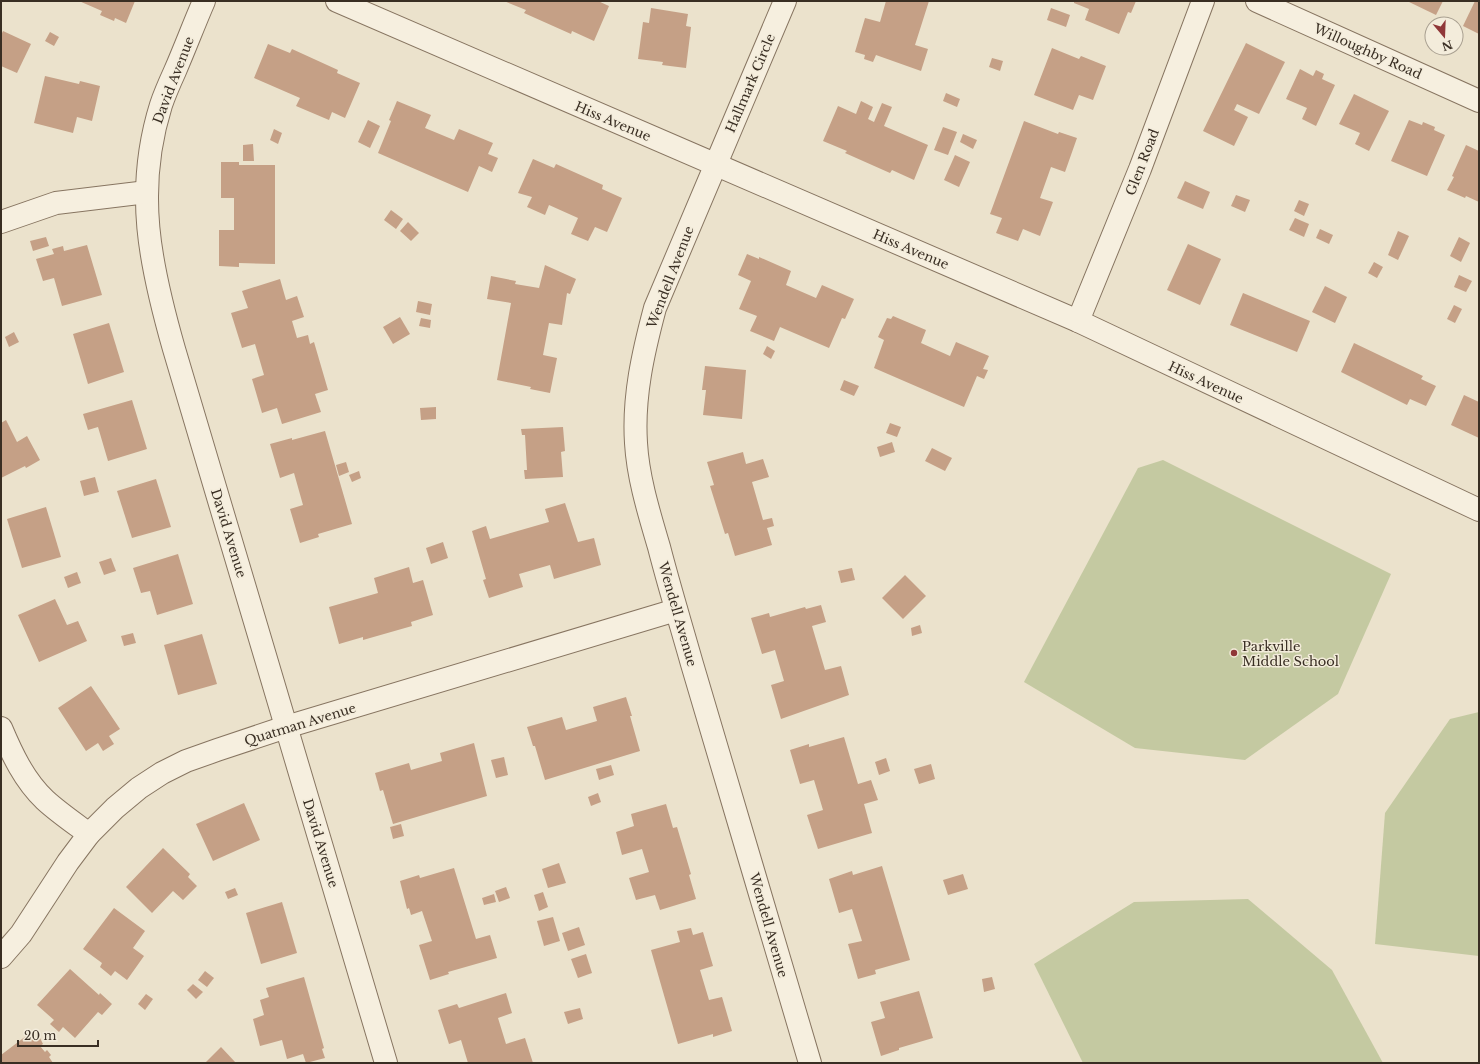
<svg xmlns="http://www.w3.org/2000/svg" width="1480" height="1064" font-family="'Libre Baskerville',serif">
  <rect width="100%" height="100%" fill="#ebe2cc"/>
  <g fill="#c4c9a1">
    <path d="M1163 460 1391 574 1338 694 1245 760 1135 748 1024 682 1138 468Z"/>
    <path d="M1479 712V956L1375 944 1385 813 1450 719Z"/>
    <path d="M1248 899 1332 970 1383 1063H1083L1034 964 1134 902Z"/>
  </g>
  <g fill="#c5a086">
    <path d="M79 1H135L126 23 115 18 114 21 100 15 102 11Z"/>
    <path d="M504 1H598L609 6 594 41 572 31 571 34 524 13 526 10Z"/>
    <path d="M886 1H929L915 45 928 49 921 71 876 55 873 62 864 59 865 55 855 52 865 18 880 22Z"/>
    <path d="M1074 1H1136L1131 13 1128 12 1119 34 1085 20 1089 9 1074 3Z"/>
    <path d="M1407 1H1443L1436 15Z"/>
    <path d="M1475 1H1479V34L1463 26Z"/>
    <path d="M651 8 688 14 686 26 691 27 686 68 662 65 663 62 638 59 643 22 649 23Z"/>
    <path d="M1051 8 1070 15 1066 27 1047 20Z"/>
    <path d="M3 31 31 44 17 73 1 66V35Z"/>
    <path d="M50 32 59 37 54 46 45 41Z"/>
    <path d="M1246 43 1285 62 1259 114 1237 104 1234 110 1248 117 1234 146 1203 131Z"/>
    <path d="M268 44 290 53 292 49 338 70 337 73 360 83 345 118 332 112 329 120 296 106 300 98 254 78Z"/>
    <path d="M1052 48 1079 59 1081 56 1106 66 1093 100 1079 95 1073 110 1034 95Z"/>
    <path d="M992 58 1003 61 1000 71 989 67Z"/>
    <path d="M1300 69 1313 76 1316 70 1324 74 1322 79 1335 85 1316 126 1302 119 1307 108 1286 99Z"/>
    <path d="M45 76 79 84 80 81 100 86 92 121 77 117 73 133 34 123Z"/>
    <path d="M946 93 960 99 957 107 943 101Z"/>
    <path d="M1354 94 1389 111 1369 151 1355 144 1360 133 1339 124Z"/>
    <path d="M397 101 431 115 425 128 454 140 459 129 493 143 488 154 498 158 492 172 479 166 468 192 378 153 391 121 389 120Z"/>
    <path d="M861 101 873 107 868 119 874 122 882 103 892 107 884 126 928 145 914 180 892 170 890 173 845 153 847 151 823 141 838 106 856 114Z"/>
    <path d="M368 120 380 126 370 148 358 142Z"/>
    <path d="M1409 120 1422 125 1423 122 1435 127 1434 130 1445 135 1427 176 1391 161Z"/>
    <path d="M1024 121 1058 134 1059 132 1077 138 1065 172 1051 167 1040 198 1053 202 1040 236 1023 229 1018 241 996 233 1002 218 990 214Z"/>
    <path d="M943 127 957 132 948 155 934 150Z"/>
    <path d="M274 129 282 133 278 144 270 140Z"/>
    <path d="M963 134 977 140 973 149 960 142Z"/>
    <path d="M253 144 254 161H243V145Z"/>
    <path d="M1466 145 1479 151V202L1466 196 1465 198 1447 190 1454 177 1452 176Z"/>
    <path d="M955 155 970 162 959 187 944 180Z"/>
    <path d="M533 159 554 168 556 164 603 185 602 189 622 198 607 232 595 227 588 241 571 234 578 218 549 205 545 215 527 207 532 197 518 193Z"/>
    <path d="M221 162H239V165H275V264L239 263V267L219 266V230H234V198H221Z"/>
    <path d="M1185 181 1210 192 1203 209 1177 198Z"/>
    <path d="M1236 195 1250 200 1245 212 1231 206Z"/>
    <path d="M1299 200 1309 204 1304 216 1294 211Z"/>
    <path d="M391 210 403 219 396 229 384 220Z"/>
    <path d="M1295 218 1309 224 1304 237 1289 230Z"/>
    <path d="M408 222 419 233 411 241 400 231Z"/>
    <path d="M1320 229 1333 235 1329 244 1316 238Z"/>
    <path d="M1398 231 1409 236 1398 260 1388 255Z"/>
    <path d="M46 237 49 246 33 251 30 241Z"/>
    <path d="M1459 237 1470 243 1461 262 1450 256Z"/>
    <path d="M1188 244 1221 259 1200 305 1167 290Z"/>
    <path d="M87 245 102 295 62 306 54 278 43 281 36 259 54 254 52 249 63 246 64 251Z"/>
    <path d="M747 254 759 259V257L791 271 786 285 816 298 822 285 854 299 845 319 842 318 829 348 780 327 774 341 750 331 757 316 739 309 751 281 738 275Z"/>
    <path d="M1374 262 1383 267 1377 278 1368 273Z"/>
    <path d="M545 265 576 279 570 294 567 293 562 325 549 323 543 355 557 358 550 393 530 389 531 387 497 380 511 303 487 299 491 276 516 281 515 284 539 288Z"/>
    <path d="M1459 275 1472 281 1466 292 1454 287Z"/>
    <path d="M280 279 286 300 297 296 304 317 292 321 297 338 308 335 310 344 314 342 328 390 315 394 321 412 282 424 277 408 262 413 252 379 264 375 255 344 242 348 231 313 248 308 242 291Z"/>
    <path d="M1325 286 1347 297 1335 323 1312 312Z"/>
    <path d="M1243 293 1310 321 1297 352 1230 325Z"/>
    <path d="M418 301 432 304 430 315 416 312Z"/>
    <path d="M1454 305 1462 309 1455 323 1447 319Z"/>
    <path d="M893 316 926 330 921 343 950 356 956 342 989 356 983 369 988 370 984 379 977 376 964 407 874 368 884 340 878 337 887 318 891 319Z"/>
    <path d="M400 317 410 334 393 344 383 327Z"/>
    <path d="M421 318 431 320 430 328 419 326Z"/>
    <path d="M109 323 124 372 88 384 73 334Z"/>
    <path d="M14 332 19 342 9 347 5 337Z"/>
    <path d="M1354 343 1423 376 1421 379 1436 386 1426 406 1410 399 1407 405 1341 372Z"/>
    <path d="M767 346 775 351 771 359 763 354Z"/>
    <path d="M705 366 746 370 742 419 703 415 706 390H702Z"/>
    <path d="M844 380 859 386 854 396 840 390Z"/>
    <path d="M1464 395 1479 402V438L1451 425Z"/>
    <path d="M132 400 147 449 108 461 98 427 88 430 83 414Z"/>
    <path d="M436 407V419L421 420 420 408Z"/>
    <path d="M6 420 17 442 27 436 40 460 26 468 25 466 1 478V423Z"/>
    <path d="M890 423 901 427 897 437 886 433Z"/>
    <path d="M563 427 565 451 561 452 563 477 525 479 524 470H527L525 435H522L521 429Z"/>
    <path d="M325 431 352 524 318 534 319 537 300 543 290 509 303 505 294 473 280 478 270 444 292 438V440Z"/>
    <path d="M892 442 895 452 880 457 877 447Z"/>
    <path d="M932 448 952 458 945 471 925 461Z"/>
    <path d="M743 452 746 464 763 459 769 477 752 482 763 520 772 518 774 526 767 528 772 545 735 556 728 533 725 534 710 486 714 485 707 462Z"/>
    <path d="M346 462 349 472 339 476 336 465Z"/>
    <path d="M359 471 361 478 352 482 349 475Z"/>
    <path d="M95 477 99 492 84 496 80 481Z"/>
    <path d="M156 479 171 527 132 538 117 491Z"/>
    <path d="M565 503 578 542 594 538 601 565 554 579 550 565 519 574 523 587 489 598 483 580 486 579 472 531 486 526 490 539 549 522 545 509Z"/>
    <path d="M46 507 61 557 22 568 7 519Z"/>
    <path d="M443 542 448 558 431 564 426 548Z"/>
    <path d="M178 554 193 604 157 615 150 591 141 593 133 568Z"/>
    <path d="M111 558 116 571 104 575 99 562Z"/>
    <path d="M409 567 413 583 423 580 433 615 411 622 412 626 363 640V637L339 644 329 607 378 593 374 578Z"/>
    <path d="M852 568 855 580 841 583 838 571Z"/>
    <path d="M77 572 81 583 68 588 64 577Z"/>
    <path d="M905 575 926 596 903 619 882 598Z"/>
    <path d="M55 599 67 625 78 621 87 641 39 662 18 615Z"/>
    <path d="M821 605 826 622 812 626 825 670 841 666 849 695 781 719 771 685 784 681 775 650 762 654 751 618 769 613 770 617 805 607 806 609Z"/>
    <path d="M920 625 922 633 912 636 911 628Z"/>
    <path d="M133 633 136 643 124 646 121 636Z"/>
    <path d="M202 634 217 684 178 695 164 645Z"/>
    <path d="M91 686 120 729 109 736 114 744 103 751 98 743 86 751 58 708Z"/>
    <path d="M626 697 632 716H630L640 751 545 780 535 746H533L527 727 562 717 566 730 597 721 593 707Z"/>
    <path d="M844 737 858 784 871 780 878 800 864 804 872 833 818 849 807 815 823 810 814 780 800 784 790 750 809 744V747Z"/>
    <path d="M474 743 487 796 393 824 383 790 380 791 375 773 409 763 411 770 442 761 440 753Z"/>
    <path d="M504 757 508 775 496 778 491 760Z"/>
    <path d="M886 758 890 771 879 775 875 762Z"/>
    <path d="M931 764 935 779 919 784 914 769Z"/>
    <path d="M611 765 614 775 599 780 596 769Z"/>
    <path d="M598 793 601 802 591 806 588 797Z"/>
    <path d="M244 803 260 840 213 861 196 824Z"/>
    <path d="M666 804 673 828 677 827 691 874 689 875 696 899 660 910 655 895 636 900 629 878 649 872 642 849 622 855 616 832 634 826 631 814Z"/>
    <path d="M401 824 404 836 393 839 390 827Z"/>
    <path d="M163 848 190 874 188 877 197 886 183 900 173 891 152 913 126 887Z"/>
    <path d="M559 863 566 883 548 888 542 869Z"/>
    <path d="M882 866 910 960 875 970 876 974 858 979 848 944 862 941 852 909 839 913 829 879 852 871 853 875Z"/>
    <path d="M454 868 476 939 490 935 497 958 448 972 449 974 430 980 419 945 432 941 422 911 411 915 409 908 407 909 400 881 419 875 420 878Z"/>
    <path d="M963 874 968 889 948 895 943 880Z"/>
    <path d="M506 887 510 898 499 902 495 891Z"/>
    <path d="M235 888 238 895 228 899 225 892Z"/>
    <path d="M543 892 548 907 539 911 534 895Z"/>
    <path d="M494 894 496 902 484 905 482 898Z"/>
    <path d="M282 902 297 953 261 964 246 913Z"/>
    <path d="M114 908 145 931 133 948 144 956 127 980 115 971 111 976 100 967 102 963 83 949Z"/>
    <path d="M553 917 560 941 544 946 537 921Z"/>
    <path d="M579 927 585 945 568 951 562 933Z"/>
    <path d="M691 928 693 935 703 932 713 966 700 970 709 1000 722 997 732 1031 713 1037V1034L678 1044 651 950 680 942 677 931Z"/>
    <path d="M586 954 592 973 578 978 571 959Z"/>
    <path d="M70 969 99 995 100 993 112 1004 102 1015 98 1012 75 1038 63 1027 59 1032 50 1024 54 1020 37 1005Z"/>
    <path d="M205 971 214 978 207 987 198 980Z"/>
    <path d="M304 977 324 1048 322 1049 325 1058 306 1063 303 1054 287 1059 282 1040 260 1046 253 1019 264 1015 260 1000 269 997 266 988Z"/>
    <path d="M992 977 995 989 984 992 982 979Z"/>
    <path d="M193 984 203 992 196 999 187 990Z"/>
    <path d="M919 991 933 1038 899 1048V1050L881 1056 871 1022 885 1018 880 1002Z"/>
    <path d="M506 993 512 1013 498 1018 506 1044 525 1038 533 1063H468L461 1040 449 1044 438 1010 457 1004 459 1008Z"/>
    <path d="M146 994 153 999 145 1010 138 1004Z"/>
    <path d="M580 1008 583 1019 568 1024 564 1012Z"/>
    <path d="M30 1033 36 1041 40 1038 43 1044 40 1046 45 1052 47 1050 51 1055 49 1057 53 1063H1V1055Z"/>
    <path d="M221 1047 236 1063H205Z"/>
  </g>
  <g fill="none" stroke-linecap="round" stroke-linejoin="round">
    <defs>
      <g id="minor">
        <path d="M204 1C194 24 185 48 175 71 170 82 165 93 161 105 134 191 150 265 174 349L386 1063"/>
        <path d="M337 1 1078 321 1479 510"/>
        <path d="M785 1 655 308C643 353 633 397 636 443 638 478 649 513 659 547 669 586 681 625 692 664 731 797 771 930 810 1063"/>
        <path d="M1257 1 1479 101"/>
        <path d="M1 222 56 203 147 192"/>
        <path d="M1078 321 1140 169 1203 1"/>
        <path d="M1 728C12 754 24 780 45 800 58 812 74 823 89 834"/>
        <path d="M1 957 21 934 68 862 89 834 115 808 139 788 162 773 186 761 217 750 286 727 676 610"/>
      </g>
    </defs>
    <use href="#minor" stroke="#877561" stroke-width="24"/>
    <use href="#minor" stroke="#f6efdf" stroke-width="22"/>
  </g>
  <circle fill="#903738" stroke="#f3ecdb" stroke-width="1.5" cx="1234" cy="653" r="4"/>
  <g text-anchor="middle" stroke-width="3" stroke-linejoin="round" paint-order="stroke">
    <g font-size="13" fill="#392e23" stroke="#f3ecdb">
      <text transform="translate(1368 51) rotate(24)" y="5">Willoughby Road</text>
      <text transform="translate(173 80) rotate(-69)" y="5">David Avenue</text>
      <text transform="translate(750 83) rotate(-67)" y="5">Hallmark Circle</text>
      <text transform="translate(613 121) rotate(23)" y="5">Hiss Avenue</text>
      <text transform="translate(1142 162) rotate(-69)" y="5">Glen Road</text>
      <text transform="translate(911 249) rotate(23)" y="5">Hiss Avenue</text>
      <text transform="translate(670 277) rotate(-69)" y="5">Wendell Avenue</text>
      <text transform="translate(1206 382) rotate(25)" y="5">Hiss Avenue</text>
      <text transform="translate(229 533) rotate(73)" y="5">David Avenue</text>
      <text transform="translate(678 614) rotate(74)" y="5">Wendell Avenue</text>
      <text transform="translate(300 724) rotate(-17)" y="5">Quatman Avenue</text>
      <text transform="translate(321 843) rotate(73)" y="5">David Avenue</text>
      <text transform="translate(769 925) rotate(74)" y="5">Wendell Avenue</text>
    </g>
    <g font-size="13" fill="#392e23" stroke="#f3ecdb" text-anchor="start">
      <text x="1242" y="651">Parkville<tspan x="1242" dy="15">Middle School</tspan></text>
    </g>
  </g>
  <rect width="1480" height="1064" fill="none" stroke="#392e23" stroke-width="4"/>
  <g transform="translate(1444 36) rotate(161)"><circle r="19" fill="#f3ecdb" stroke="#a9a091"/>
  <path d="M0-3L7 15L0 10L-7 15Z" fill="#903738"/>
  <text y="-6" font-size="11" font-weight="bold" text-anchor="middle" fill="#392e23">N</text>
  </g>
  <path d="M18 1040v6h80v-6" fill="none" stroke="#392e23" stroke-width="2"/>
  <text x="24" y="1040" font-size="12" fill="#392e23" stroke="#f3ecdb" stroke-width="3" paint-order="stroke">20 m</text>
</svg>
